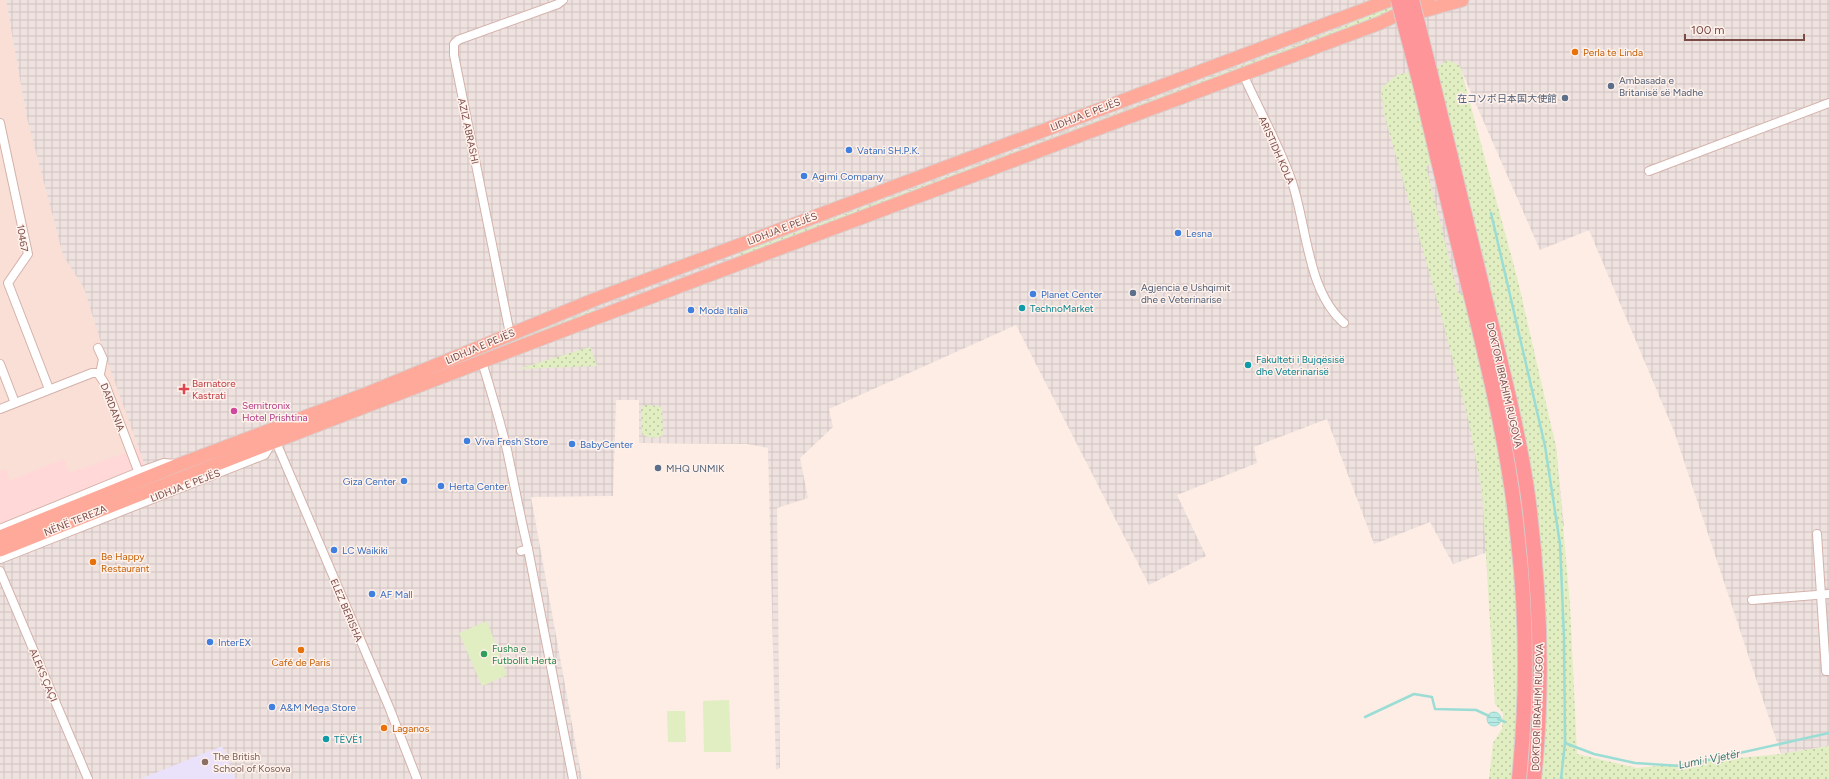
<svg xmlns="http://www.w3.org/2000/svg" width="1829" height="779" font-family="Figtree,'Noto Sans SC','Noto Sans JP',sans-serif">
  <defs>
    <pattern id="industrial-grid" width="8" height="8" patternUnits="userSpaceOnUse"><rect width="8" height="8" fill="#eee2df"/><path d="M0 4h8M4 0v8" fill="none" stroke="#d0c3c1"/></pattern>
    <pattern id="grass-dots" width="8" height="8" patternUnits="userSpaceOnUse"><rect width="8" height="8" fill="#e0eec1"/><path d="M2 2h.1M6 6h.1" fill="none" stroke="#bbc39f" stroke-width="1.8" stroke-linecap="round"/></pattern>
    <pattern id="water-rules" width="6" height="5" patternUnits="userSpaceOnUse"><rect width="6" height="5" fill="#b6eae3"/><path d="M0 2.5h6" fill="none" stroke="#a0cac4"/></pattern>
  </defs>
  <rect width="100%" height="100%" fill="#feede4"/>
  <path fill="#f9dfd5" d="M0 0H6L26 114 151 482 0 543Z"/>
  <path fill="#ffd8d7" d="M139 448 151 482 0 543V471L6 469 10 480 64 459 69 473Z"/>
  <path fill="url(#industrial-grid)" d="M6 0H1829V746L1781 754 1674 431 1589 230 1540 250 1461 70 1556 447 1564 526 1453 564 1430 522 1374 544 1327 419 1254 447 1257 463 1177 495 1206 556 1149 585 1016 325 829 409 833 427 800 458 808 498 777 508 780 768 776 770 768 448 747 444 639 443V400H616L613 496 531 497 582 779H0V543L151 482 103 349 84 288 63 255 26 114Z"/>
  <path fill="#eae1fb" d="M222 746 236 779H140Z"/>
  <g fill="url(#grass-dots)" fill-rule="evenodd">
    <path d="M1405 0H1419L1346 30 731 260 743 252 1051 138 1331 32Z"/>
    <path d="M1448 60 1460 66 1518 281 1556 447 1570 605 1577 754 1637 768 1781 754 1829 746V779H1489L1493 743 1502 729 1503 713 1495 704 1482 490 1468 418 1437 299 1384 114 1381 88 1397 75 1439 66ZM1458 159 1491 285 1458 294 1426 166Z"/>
    <path d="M593 310 598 313 330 415 416 379Z"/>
    <path d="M590 347 597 366 518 369Z"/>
    <path d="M645 405 659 406 662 409 663 435C657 439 647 438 642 434L641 408Z"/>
  </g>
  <g fill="#e0eec1">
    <path d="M487 621 507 675 482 686 459 633Z"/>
    <path d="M729 700 731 752H704L703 701Z"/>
    <path d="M667 711H685L686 742H668Z"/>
  </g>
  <circle fill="url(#water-rules)" stroke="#9bddd4" cx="1494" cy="719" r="7"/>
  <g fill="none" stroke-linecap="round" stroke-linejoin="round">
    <g stroke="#9bddd4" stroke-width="2.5">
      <path d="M1491 213 1545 446 1560 544 1564 637 1565 743 1561 779"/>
      <path d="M1365 717 1414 694 1432 697 1435 709 1476 710 1489 716"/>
      <path d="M1498 719 1505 722"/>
      <path d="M1565 743 1594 754 1635 763 1681 766 1829 733"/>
    </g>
    <defs>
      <g id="minor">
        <path d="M1243 74C1259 110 1279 145 1292 182 1307 226 1307 291 1344 323"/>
        <path d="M0 123 28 254 8 283 49 389"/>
        <path d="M1649 171 1829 103"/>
        <path d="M510 334 454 55V44L458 40 558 4 563 0"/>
        <path d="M98 348 103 359 100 374"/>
        <path d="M482 362C491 391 500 421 507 450 514 483 520 516 528 549L521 551"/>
        <path d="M0 364 15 403"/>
        <path d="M0 409 92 373H98L105 384 139 473"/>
        <path d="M276 442 389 707 417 779"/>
        <path d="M1817 534 1826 671H1829"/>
        <path d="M528 549 573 779"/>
        <path d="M0 571 88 779"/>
        <path d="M1752 600 1829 594"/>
      </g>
      <g id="tertiary">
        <path d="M0 530 139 473 164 464 176 465"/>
        <path d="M0 558 264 454 270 444"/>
      </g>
      <g id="trunk">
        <path d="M1409 15 1462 0"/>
        <path d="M0 537 178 465 371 392 596 299 1390 0"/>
        <path d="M0 550C457 367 919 196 1380 23L1428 0"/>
      </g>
      <g id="motorway">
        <path d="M1431 75C1450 152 1468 229 1487 306 1502 368 1519 432 1528 496 1540 589 1544 685 1534 779"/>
        <path d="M1419 80C1436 151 1452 222 1470 292 1490 374 1510 456 1518 540 1527 619 1527 700 1519 779"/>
      </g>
    </defs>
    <use href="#minor" stroke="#d4b2ab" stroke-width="10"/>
    <use href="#tertiary" stroke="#d4b2ab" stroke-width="12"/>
    <use href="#trunk" stroke="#dacccb" stroke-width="15"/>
    <use href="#motorway" stroke="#dacccb" stroke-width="16"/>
    <use href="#minor" stroke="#fff" stroke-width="8"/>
    <use href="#tertiary" stroke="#fff" stroke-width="10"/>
    <use href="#trunk" stroke="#fea999" stroke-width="13"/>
    <use href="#motorway" stroke="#fe9598" stroke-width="14"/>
    <defs>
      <g id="motorway-bridge">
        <path d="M1398 0 1419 80"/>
        <path d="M1412 0 1431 75"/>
      </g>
    </defs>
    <use href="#motorway-bridge" stroke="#dacccb" stroke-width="16" stroke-linecap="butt"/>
    <use href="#motorway-bridge" stroke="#fe9598" stroke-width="14"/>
  </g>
  <g fill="#e8710a" stroke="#fff2ec" stroke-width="1.5">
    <circle cx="1575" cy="52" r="4"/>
    <circle cx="93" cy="562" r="4"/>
    <circle cx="301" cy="650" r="4"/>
    <circle cx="384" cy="728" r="4"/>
  </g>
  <g fill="#5c6f8a" stroke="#fff2ec" stroke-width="1.5">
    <circle cx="1611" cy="86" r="4"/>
    <circle cx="1565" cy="98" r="4"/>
    <circle cx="1133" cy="293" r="4"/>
    <circle cx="658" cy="468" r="4"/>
  </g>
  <g fill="#3f7fe0" stroke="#fff2ec" stroke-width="1.5">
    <circle cx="849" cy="150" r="4"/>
    <circle cx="804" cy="176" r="4"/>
    <circle cx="1178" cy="233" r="4"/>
    <circle cx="1033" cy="294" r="4"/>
    <circle cx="691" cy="310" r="4"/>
    <circle cx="467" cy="441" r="4"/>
    <circle cx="572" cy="444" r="4"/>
    <circle cx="404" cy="481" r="4"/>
    <circle cx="441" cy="486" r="4"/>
    <circle cx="334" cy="550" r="4"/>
    <circle cx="372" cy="594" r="4"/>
    <circle cx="210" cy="642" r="4"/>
    <circle cx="272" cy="707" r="4"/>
  </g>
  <g fill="#0f9aa8" stroke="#fff2ec" stroke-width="1.5">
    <circle cx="1022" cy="308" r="4"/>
    <circle cx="1248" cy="365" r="4"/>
    <circle cx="326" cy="739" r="4"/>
  </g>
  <path fill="#e0444e" stroke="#fff2ec" stroke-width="1.5" d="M182 383h4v4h4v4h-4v4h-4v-4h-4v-4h4z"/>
  <circle fill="#d1479c" stroke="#fff2ec" stroke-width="1.5" cx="234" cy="411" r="4"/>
  <circle fill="#2e9e5b" stroke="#fff2ec" stroke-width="1.5" cx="484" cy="654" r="4"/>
  <circle fill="#8d6e63" stroke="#fff2ec" stroke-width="1.5" cx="205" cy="762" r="4"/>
  <g text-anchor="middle" stroke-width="3" stroke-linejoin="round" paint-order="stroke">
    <g font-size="10" fill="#c56008" stroke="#fff2ec" text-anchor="start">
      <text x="1583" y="56">Perla te Linda</text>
      <text x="101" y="560">Be Happy<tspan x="101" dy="12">Restaurant</tspan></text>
      <text x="301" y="666" text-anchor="middle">Café de Paris</text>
      <text x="392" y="732">Laganos</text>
    </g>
    <g font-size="10" fill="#4e5e75" stroke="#fff2ec" text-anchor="start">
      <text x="1619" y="84">Ambasada e<tspan x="1619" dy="12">Britanisë së Madhe</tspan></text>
      <text x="1557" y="102" text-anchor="end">在コソボ日本国大使館</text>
      <text x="1141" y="291">Agjencia e Ushqimit<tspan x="1141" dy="12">dhe e Veterinarise</tspan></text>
      <text x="666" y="472">MHQ UNMIK</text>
    </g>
    <g font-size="10" fill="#7a4a47" stroke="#fff2ec">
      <text transform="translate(1085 114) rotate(-21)" y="4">LIDHJA E PEJËS</text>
      <text transform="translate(469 131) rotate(78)" y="4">AZIZ ABRASHI</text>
      <text transform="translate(1277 150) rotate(66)" y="4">ARISTIDH KOLA</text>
      <text transform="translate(782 228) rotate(-21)" y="4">LIDHJA E PEJËS</text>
      <text transform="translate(23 238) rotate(81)" y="4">10467</text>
      <text transform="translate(480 346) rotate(-23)" y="4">LIDHJA E PEJËS</text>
      <text transform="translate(1505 385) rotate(77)" y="4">DOKTOR IBRAHIM RUGOVA</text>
      <text transform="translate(113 407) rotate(69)" y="4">DARDANIA</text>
      <text transform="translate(185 485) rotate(-21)" y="4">LIDHJA E PEJËS</text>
      <text transform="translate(75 520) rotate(-22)" y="4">NËNË TEREZA</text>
      <text transform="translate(347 610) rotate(67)" y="4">ELEZ BERISHA</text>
      <text transform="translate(44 675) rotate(67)" y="4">ALEKS ÇAÇI</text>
      <text transform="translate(1537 707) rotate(-88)" y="4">DOKTOR IBRAHIM RUGOVA</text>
    </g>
    <g font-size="10" fill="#366cbe" stroke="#fff2ec" text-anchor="start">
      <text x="857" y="154">Vatani SH.P.K.</text>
      <text x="812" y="180">Agimi Company</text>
      <text x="1186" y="237">Lesna</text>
      <text x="1041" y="298">Planet Center</text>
      <text x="699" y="314">Moda Italia</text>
      <text x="475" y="445">Viva Fresh Store</text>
      <text x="580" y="448">BabyCenter</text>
      <text x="396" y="485" text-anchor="end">Giza Center</text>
      <text x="449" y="490">Herta Center</text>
      <text x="342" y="554">LC Waikiki</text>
      <text x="380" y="598">AF Mall</text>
      <text x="218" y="646">InterEX</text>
      <text x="280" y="711">A&amp;M Mega Store</text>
    </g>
    <g font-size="10" fill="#0d838f" stroke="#fff2ec" text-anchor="start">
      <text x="1030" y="312">TechnoMarket</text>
      <text x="1256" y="363">Fakulteti i Bujqësisë<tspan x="1256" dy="12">dhe Veterinarisë</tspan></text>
      <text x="334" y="743">TËVË1</text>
    </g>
    <g font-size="10" fill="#be3a42" stroke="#fff2ec" text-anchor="start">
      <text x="192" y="387">Barnatore<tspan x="192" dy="12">Kastrati</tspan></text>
    </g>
    <g font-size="10" fill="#b23c85" stroke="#fff2ec" text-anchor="start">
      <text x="242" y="409">Semitronix<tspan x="242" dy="12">Hotel Prishtina</tspan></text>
    </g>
    <g font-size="10" fill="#27864d" stroke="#fff2ec" text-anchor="start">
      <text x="492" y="652">Fusha e<tspan x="492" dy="12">Futbollit Herta</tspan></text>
    </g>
    <g font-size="10" fill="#785e54" stroke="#fff2ec" text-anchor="start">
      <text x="213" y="760">The British<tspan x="213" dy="12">School of Kosova</tspan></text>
    </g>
    <g font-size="11" font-style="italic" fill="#367971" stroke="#fff2ec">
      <text transform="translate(1709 759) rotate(-11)" y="4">Lumi i Vjetër</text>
    </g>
  </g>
  <path d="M1685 34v6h119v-6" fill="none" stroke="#7a4a47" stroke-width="2"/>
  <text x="1691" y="34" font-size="12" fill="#7a4a47" stroke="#fff2ec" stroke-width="3" paint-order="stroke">100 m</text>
</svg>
